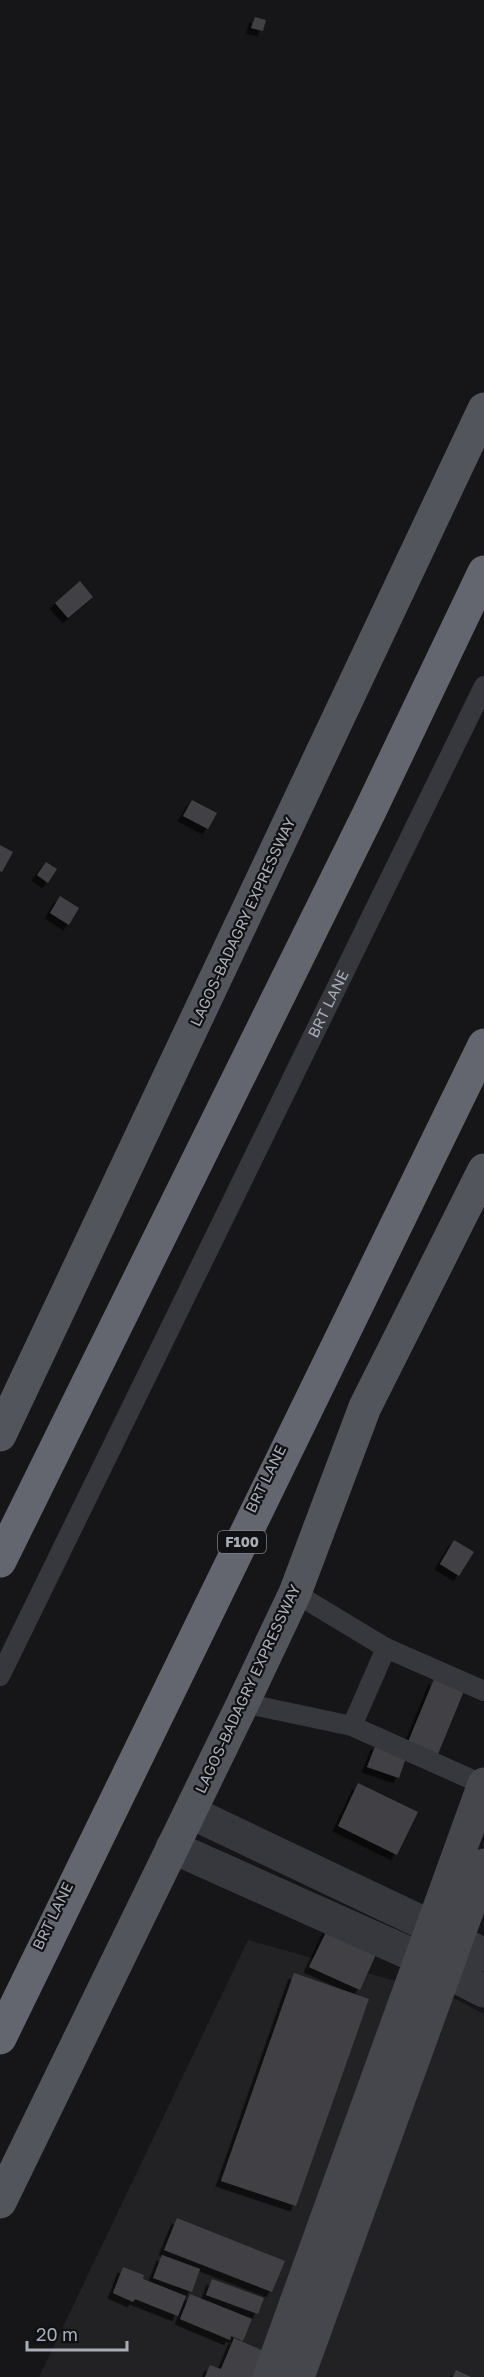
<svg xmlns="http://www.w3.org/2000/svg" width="484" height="2377" font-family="'Golos Text',sans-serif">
  <defs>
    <filter id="shadow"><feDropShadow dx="-5.5" dy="5.5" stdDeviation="0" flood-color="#0009"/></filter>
  </defs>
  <rect width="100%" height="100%" fill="#161618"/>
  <path fill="#222225" d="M248 1940 450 1996 484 2014V2377H39Z"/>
  <g fill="#404145" filter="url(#shadow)">
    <path d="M255 17 266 20 263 31 251 28Z"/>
    <path d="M80 581 93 597 68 618 55 603Z"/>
    <path d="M192 800 217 813 208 829 183 816Z"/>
    <path d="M0 845 13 852 2 872 0 871Z"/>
    <path d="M46 862 57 869 48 883 37 875Z"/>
    <path d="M60 896 79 908 69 925 50 913Z"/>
    <path d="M454 1540 474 1552 459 1576 440 1564Z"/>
    <path d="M434 1679 464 1691 438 1754 408 1742Z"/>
    <path d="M376 1744 407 1755 399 1778 367 1767Z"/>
    <path d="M358 1783 418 1812 397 1855 338 1826Z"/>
    <path d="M328 1928 378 1950 360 1990 309 1967Z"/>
    <path d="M294 1973 369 1999 296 2206 221 2181Z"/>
    <path d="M177 2218 285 2261 272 2292 164 2250Z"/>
    <path d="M162 2255 200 2269 192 2292 153 2278Z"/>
    <path d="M123 2267 144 2275 143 2279 186 2296 178 2316 135 2299 133 2302 113 2293Z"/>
    <path d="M212 2279 264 2298 258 2314 206 2295Z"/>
    <path d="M190 2294 252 2319 243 2341 231 2336 230 2340 180 2319Z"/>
    <path d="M234 2338 266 2352 255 2377H205L210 2365 221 2369Z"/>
    <path d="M456 2370 471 2377H453Z"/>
  </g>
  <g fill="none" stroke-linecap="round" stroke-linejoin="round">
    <g stroke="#37383d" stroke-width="20">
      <path d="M295 1593 386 1648 484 1691"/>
      <path id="s1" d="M0 1676 484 686"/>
      <path d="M243 1703 352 1726 484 1785"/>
      <path d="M352 1726 386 1648"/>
    </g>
    <g stroke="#37383d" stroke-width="33">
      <path d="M190 1812 434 1928 484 1955"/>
      <path d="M172 1847 422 1959 484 1991"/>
    </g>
    <g stroke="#45474d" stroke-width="33">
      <path d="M269 2377 484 1784"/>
      <path d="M298 2377 484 1865"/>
    </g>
    <g stroke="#53555c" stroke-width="33">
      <path d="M0 1435 484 409"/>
      <path d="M0 2202 243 1703 295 1593 365 1407 484 1170"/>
    </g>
    <g stroke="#63666e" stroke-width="33">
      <path d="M0 1561 369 813 484 572"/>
      <path d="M0 2038 484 1045"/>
    </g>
  </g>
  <g text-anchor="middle" stroke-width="4.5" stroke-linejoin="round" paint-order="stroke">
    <rect fill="#111113" stroke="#7b7e86" stroke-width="1.5" x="218" y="1531" width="48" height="22" rx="4.5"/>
    <g font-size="14" font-weight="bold" fill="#a8adb8">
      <text x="242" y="1547">F100</text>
    </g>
    <g font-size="15" fill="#a8adb8" stroke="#111113">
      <text transform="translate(243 922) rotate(-65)" y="5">LAGOS-BADAGRY EXPRESSWAY</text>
      <text dy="5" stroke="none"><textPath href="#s1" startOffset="748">BRT LANE</textPath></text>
      <text transform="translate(266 1479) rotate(-64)" y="5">BRT LANE</text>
      <text transform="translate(248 1689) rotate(-65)" y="5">LAGOS-BADAGRY EXPRESSWAY</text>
      <text transform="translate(53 1916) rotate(-64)" y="5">BRT LANE</text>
    </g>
  </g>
  <path d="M27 2341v9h100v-9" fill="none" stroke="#a8adb8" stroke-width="3"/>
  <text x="36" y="2341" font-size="18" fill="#a8adb8" stroke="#111113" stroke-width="4.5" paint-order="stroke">20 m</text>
</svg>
